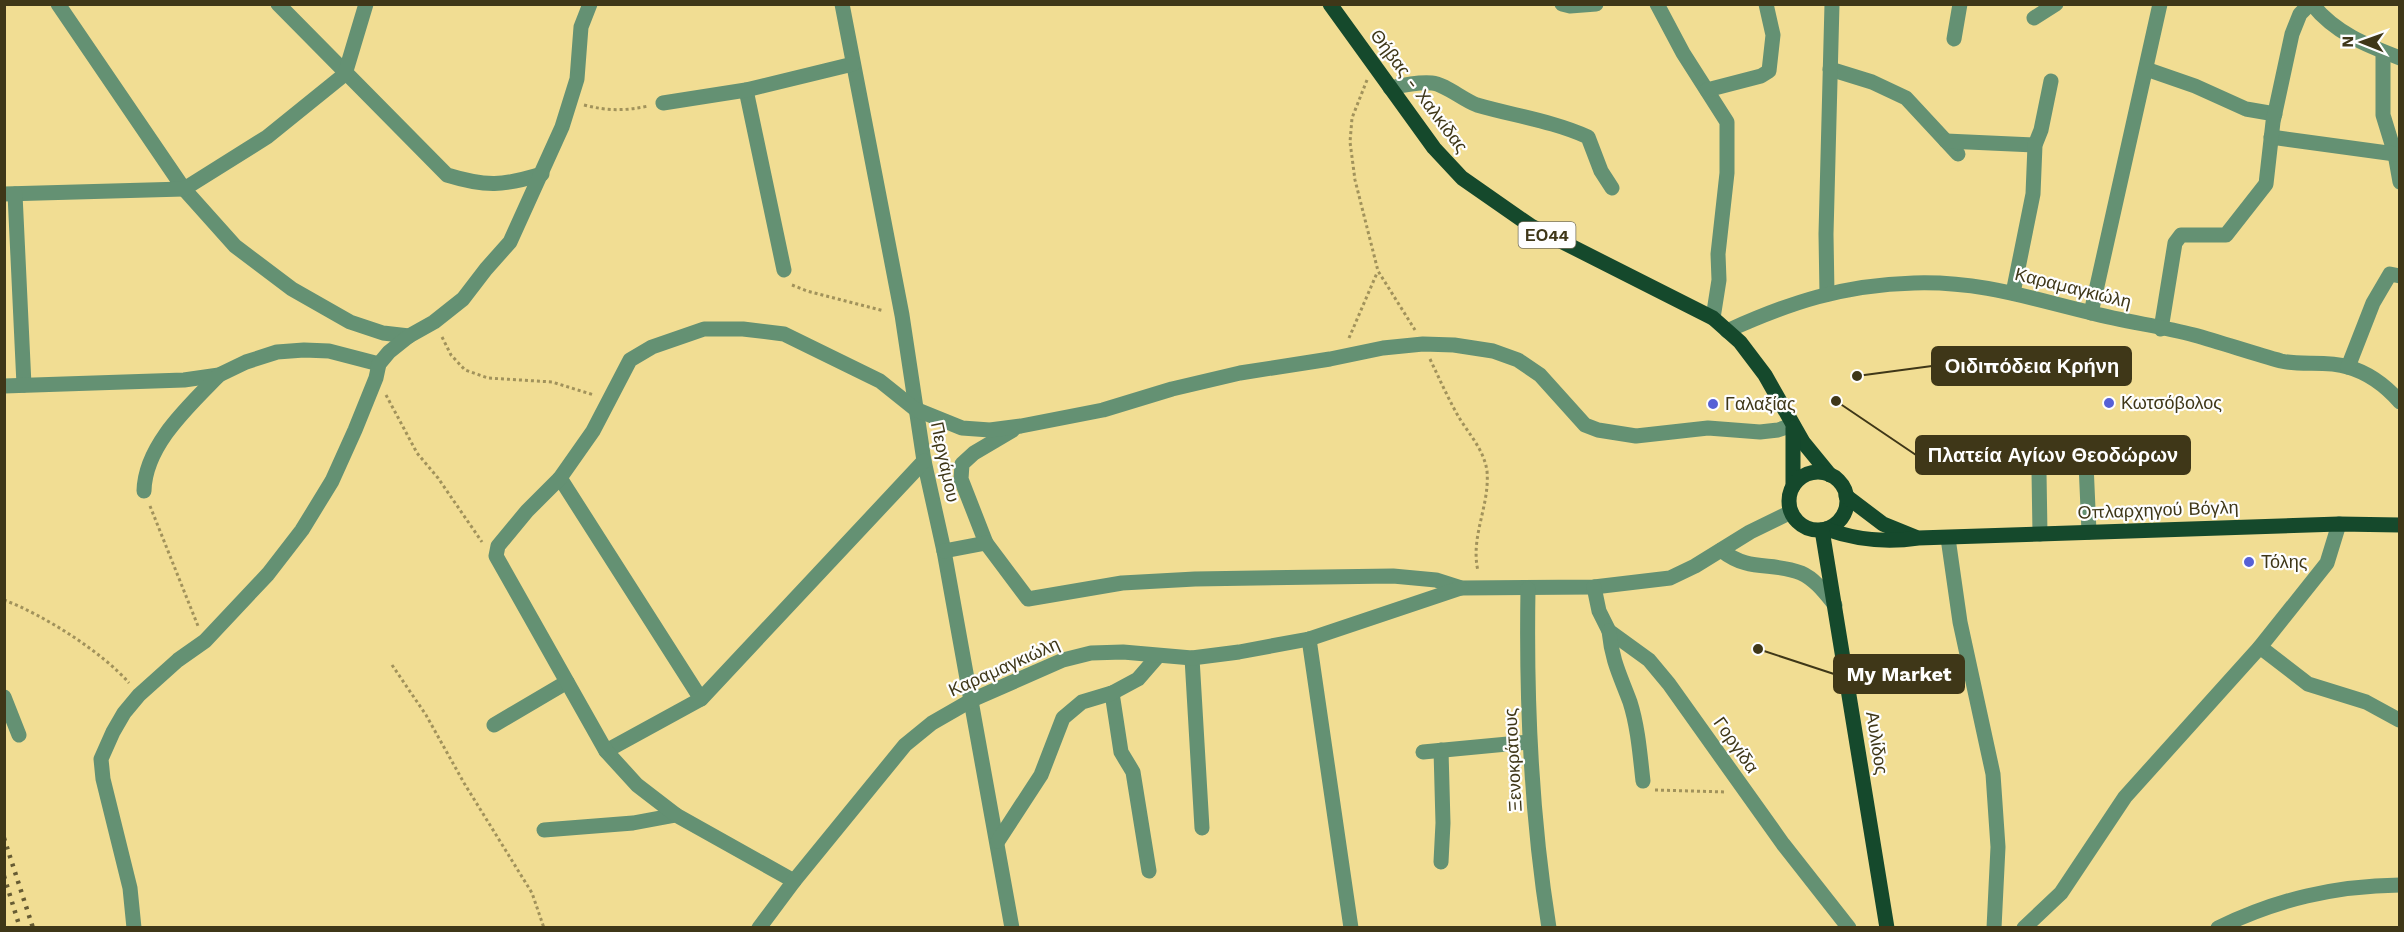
<svg xmlns="http://www.w3.org/2000/svg" width="2404" height="932" font-family="'Work Sans',sans-serif">
  <rect width="100%" height="100%" fill="#f1dd93"/>
  <g fill="none" stroke-linecap="round" stroke-linejoin="round">
    <g stroke="#a1925b" stroke-width="3" stroke-dasharray="3 3" stroke-linecap="butt">
      <path d="M1367 80 1352 118 1350 142 1355 180 1378 271 1415 330"/>
      <path d="M584 105C607 111 626 111 648 106"/>
      <path d="M792 285 807 291 884 311"/>
      <path d="M442 337 451 355 465 370 488 378 552 382 594 395"/>
      <path d="M1349 338 1377 273"/>
      <path d="M1430 359C1439 378 1447 396 1457 414 1467 432 1484 449 1487 471 1490 506 1470 536 1478 571"/>
      <path d="M386 395 417 453 438 478 482 542"/>
      <path d="M150 506 198 626"/>
      <path d="M4 600C44 615 102 652 129 683"/>
      <path d="M392 665 426 715 464 783 532 893 544 928"/>
      <path d="M1655 790 1726 792"/>
    </g>
    <g stroke="#649173" stroke-width="15">
      <path d="M58 4 184 189 235 246 292 289 350 322 383 333 409 336"/>
      <path d="M278 4 447 175C486 187 503 186 542 174"/>
      <path d="M842 4 902 315 924 461 944 551 1012 928"/>
      <path d="M1562 4 1570 6 1596 4"/>
      <path d="M1657 4 1683 53 1727 122V173L1718 254 1719 280 1713 318"/>
      <path d="M2312 4C2335 33 2366 45 2400 58"/>
      <path d="M2034 18 2056 4"/>
      <path d="M1954 39 1960 4"/>
      <path d="M2383 52V115L2395 154 2400 182"/>
      <path d="M1830 69 1872 82 1906 98 1958 154"/>
      <path d="M2146 69 2195 86 2246 109 2275 114"/>
      <path d="M1390 88C1404 85 1418 82 1432 83 1445 84 1463 100 1477 105 1515 116 1553 121 1588 137L1601 171 1612 188"/>
      <path d="M746 90 784 270"/>
      <path d="M1707 90 1761 76 1769 71 1773 35 1766 4"/>
      <path d="M663 103 746 90 853 64"/>
      <path d="M2271 137 2395 154"/>
      <path d="M1946 141 2035 145"/>
      <path d="M4 194 184 189 267 137 345 74 366 4"/>
      <path d="M15 194 24 385"/>
      <path d="M2013 293 2033 194 2035 145 2041 130 2051 81"/>
      <path d="M1827 294 1826 234 1832 4"/>
      <path d="M2091 313 2160 4"/>
      <path d="M2161 329 2175 243 2181 235H2226L2266 184 2273 122 2292 34 2300 14 2310 4"/>
      <path d="M1727 331C1791 302 1843 285 1914 283 1980 281 2029 298 2092 313 2126 322 2160 326 2194 335 2223 343 2252 353 2281 361 2302 366 2326 360 2348 367 2369 373 2386 386 2400 402"/>
      <path d="M2348 367 2373 303 2390 274 2400 276"/>
      <path d="M4 386 184 380 219 375 246 362 277 352 304 350 329 351 379 364"/>
      <path d="M560 478 701 699"/>
      <path d="M144 491C145 445 189 406 219 375"/>
      <path d="M2040 534 2039 472 2045 458 2061 451 2078 453 2086 463 2089 532"/>
      <path d="M1948 538 1960 622 1993 774 1998 847 1994 928"/>
      <path d="M986 543 961 479 962 464 974 453 1013 430"/>
      <path d="M1721 550C1750 573 1771 561 1801 573 1815 579 1826 594 1835 605"/>
      <path d="M944 551 986 543 1028 599 1122 583 1195 579 1393 576 1436 580 1461 588 1594 587 1670 578 1695 566 1750 532 1791 512"/>
      <path d="M1594 587 1599 611 1609 631 1649 660 1669 684 1783 844 1849 928"/>
      <path d="M1528 589C1526 703 1531 815 1549 928"/>
      <path d="M1609 631C1612 661 1620 675 1630 702 1638 727 1640 755 1643 781"/>
      <path d="M1309 639 1351 928"/>
      <path d="M2260 647 2308 684 2366 702 2399 720"/>
      <path d="M1192 658 1202 828"/>
      <path d="M1112 693 1121 752 1133 772 1149 871"/>
      <path d="M4 697 19 735"/>
      <path d="M494 725 567 682"/>
      <path d="M1441 750 1443 823 1441 862"/>
      <path d="M606 751 701 699 924 461"/>
      <path d="M1423 752 1529 742"/>
      <path d="M544 830 633 823 676 815"/>
      <path d="M998 841 1041 775 1063 718 1082 702 1112 693 1138 679 1158 656"/>
      <path d="M794 881 676 815 637 785 606 751 496 556 498 546 527 511 560 478 593 431 630 360 652 347 704 329H743L784 334 880 381 915 409 962 428 990 430 1021 426 1103 410 1172 389 1240 373 1330 359 1383 348 1423 344 1454 345 1493 351 1518 360 1540 375 1585 425 1598 430 1636 436 1708 428 1760 432 1778 430 1793 425"/>
      <path d="M134 928 130 888 103 779 101 759 113 732 124 713 139 695 178 660 205 641 268 574 302 530 332 481 355 430 376 378 379 364 389 352 409 336 434 322 463 299 486 269 510 242 562 127 577 79 581 27 590 4"/>
      <path d="M759 928 794 881 905 745 932 723 972 700 1063 660 1091 653 1123 652 1192 658 1239 652 1309 639 1461 588"/>
      <path d="M2024 928 2061 893 2125 797 2260 647 2327 563 2339 524"/>
      <path d="M2218 928C2278 899 2334 886 2400 885"/>
    </g>
    <g stroke="#15492c" stroke-width="15">
      <path d="M1330 4 1434 148 1462 178 1531 226 1713 318 1740 342 1765 375 1803 442 1830 475"/>
      <path d="M1793 428V486"/>
      <circle cx="1818" cy="501" r="29"/>
      <path d="M1846 496 1883 524 1915 537"/>
      <path d="M1826 529C1857 540 1885 543 1918 538L2339 524 2400 525"/>
      <path d="M1822 530 1887 928"/>
    </g>
    <g stroke="#665b33" stroke-width="4.5" stroke-dasharray="3 6" stroke-linecap="butt">
      <path d="M4 838 33 928"/>
      <path d="M4 876 20 928"/>
    </g>
  </g>
  <g fill="#5660d6" stroke="#fefefe" stroke-width="2">
    <circle cx="2109" cy="403" r="6"/>
    <circle cx="1713" cy="404" r="6"/>
    <circle cx="2249" cy="562" r="6"/>
  </g>
  <g text-anchor="middle" stroke-width="4.5" stroke-linejoin="round" paint-order="stroke">
    <rect fill="#fefefe" stroke="#78735d" stroke-width="1.5" x="1518.5" y="222" width="57" height="26" rx="4.5"/>
    <g font-size="16" font-weight="bold" fill="#3f3718">
      <text x="1547" y="241">ΕΟ44</text>
    </g>
    <g font-size="18" fill="#3f3718" stroke="#fefefe">
      <text transform="translate(1419 91) rotate(53)" y="6">Θήβας - Χαλκίδας</text>
      <text transform="translate(2073 288) rotate(14)" y="6">Καραμαγκιώλη</text>
      <text transform="translate(945 462) rotate(78)" y="6">Περγάμου</text>
      <text transform="translate(2158 510) rotate(-2)" y="6">Οπλαρχηγού Βόγλη</text>
      <text transform="translate(1004 667) rotate(-24)" y="6">Καραμαγκιώλη</text>
      <text transform="translate(1877 743) rotate(81)" y="6">Αυλίδος</text>
      <text transform="translate(1736 745) rotate(55)" y="6">Γοργίδα</text>
      <text transform="translate(1513 760) rotate(-93)" y="6">Ξενοκράτους</text>
    </g>
    <g font-size="18" fill="#3f3718" stroke="#fefefe" text-anchor="start">
      <text x="2121" y="409">Κωτσόβολος</text>
      <text x="1725" y="410">Γαλαξίας</text>
      <text x="2261" y="568">Τόλης</text>
    </g>
  </g>
  <path fill="none" stroke="#3f3718" stroke-width="2" d="M1857 376L1932 366M1836 401L1916 455M1758 649L1834 674"/>
  <g fill="#3f3718" stroke="#fefefe" stroke-width="2">
    <circle cx="1857" cy="376" r="6"/>
    <circle cx="1836" cy="401" r="6"/>
    <circle cx="1758" cy="649" r="6"/>
  </g>
  <g fill="#3f3718" stroke="#3f3718" stroke-width="2">
    <rect x="1932" y="347" width="199" height="38" rx="6"/>
    <rect x="1916" y="436" width="274" height="38" rx="6"/>
    <rect x="1834" y="655" width="130" height="38" rx="6"/>
  </g>
  <g font-size="20" text-anchor="middle" font-weight="bold" fill="#fff">
    <text x="2032" y="373">Οιδιπόδεια Κρήνη</text>
    <text x="2053" y="462">Πλατεία Αγίων Θεοδώρων</text>
    <text x="1899" y="681">My Market</text>
  </g>
  <rect width="2404" height="932" fill="none" stroke="#3f3718" stroke-width="12"/>
  <g transform="translate(2362 42) rotate(271)" stroke="#fefefe" stroke-width="4.5" paint-order="stroke">
  <path d="M0-4.5L10 22L0 15L-10 22Z" fill="#3f3718"/>
  <text y="-9" font-size="16" font-weight="bold" text-anchor="middle" fill="#3f3718">N</text>
  </g>
</svg>
